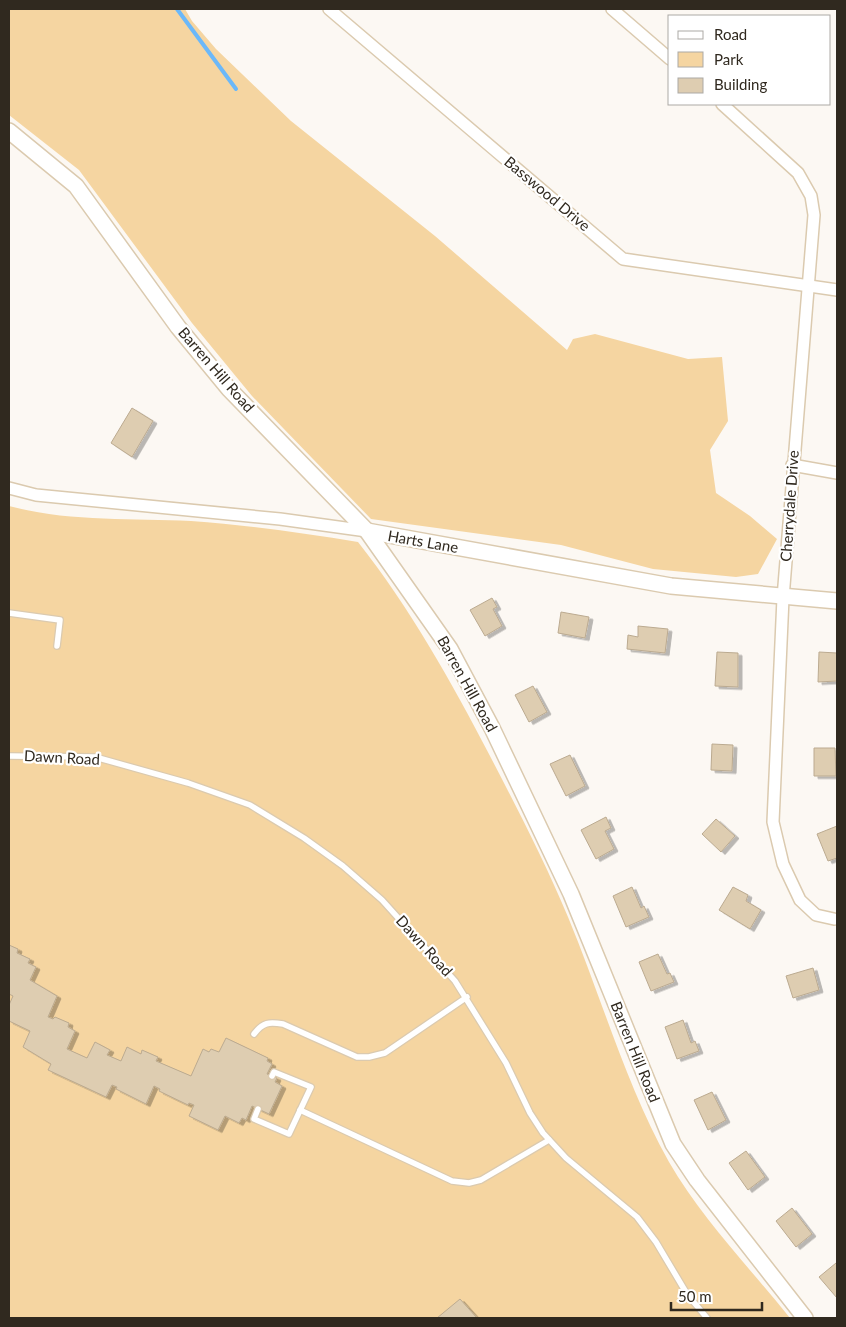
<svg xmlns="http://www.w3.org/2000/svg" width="846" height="1327" font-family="Lato,sans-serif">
  <defs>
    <filter id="shadow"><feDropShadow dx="4" dy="2.5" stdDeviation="0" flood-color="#0004"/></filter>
  </defs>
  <rect width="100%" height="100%" fill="#fcf8f3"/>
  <g fill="#f5d5a1">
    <path d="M9 9H185L192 21 216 49 291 121 435 236 567 350 573 339 595 334 688 359 722 357 728 421 710 450 716 493 750 516 777 539 758 574 736 577 653 569 561 545 371 519 252 396 192 323 79 170 9 115Z"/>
    <path d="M9 506C68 522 131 518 191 521 247 525 303 533 358 542 410 608 451 681 490 756 517 808 545 862 568 917 602 999 626 1085 669 1162 702 1219 749 1267 790 1318H9Z"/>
  </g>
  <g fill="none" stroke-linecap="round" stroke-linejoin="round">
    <path stroke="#6bb8f9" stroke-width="4" d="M177 9 236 89"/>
  </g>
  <g fill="#decdb1" stroke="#bbaa90" filter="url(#shadow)">
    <path d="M132 408 153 421 132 457 111 443Z"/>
    <path d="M492 598 497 607 493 609 502 626 485 636 470 610Z"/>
    <path d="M561 612 589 617 585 638 558 633Z"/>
    <path d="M638 626 668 629 665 653 627 649 628 635 638 637Z"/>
    <path d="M717 652 738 653V687L715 686Z"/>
    <path d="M819 652 837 653V681L818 682Z"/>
    <path d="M533 686 547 712 529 722 515 695Z"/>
    <path d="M712 744 733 745 732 771 711 770Z"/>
    <path d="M814 748H835L836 776H814Z"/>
    <path d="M570 755 585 786 566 796 550 764Z"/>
    <path d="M606 817 611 828 605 831 614 849 596 859 581 830Z"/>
    <path d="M716 819 735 836 721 852 702 834Z"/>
    <path d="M837 826V858L828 861 817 834Z"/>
    <path d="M632 887 641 908 644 906 649 917 626 927 613 896Z"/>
    <path d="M733 887 748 895 746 901 761 910 750 929 719 910Z"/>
    <path d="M9 945 18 949 17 953 30 959 28 963 36 967 30 980 57 996 48 1017 53 1019 55 1017 69 1023 68 1027 75 1031 67 1049 87 1058 95 1042 110 1050 107 1055 121 1061 127 1047 141 1054 142 1050 158 1057 156 1061 191 1076 203 1049 209 1052 211 1049 219 1052 226 1038 268 1058 267 1061 272 1064 267 1074 277 1078 275 1082 282 1086 269 1114 252 1106 246 1120 242 1118 239 1123 225 1116 218 1130 189 1116 194 1105 189 1103 188 1105 159 1091 160 1089 154 1086 146 1104 116 1089 117 1087 112 1085 106 1097 48 1070 51 1064 23 1047 30 1031 9 1021V1005L13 996 9 994Z"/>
    <path d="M658 954 667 974 670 973 674 982 651 991 639 962Z"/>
    <path d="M813 968 819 990 793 998 786 976Z"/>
    <path d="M683 1020 691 1043 695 1041 699 1051 677 1059 665 1027Z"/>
    <path d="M712 1092 726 1120 708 1130 694 1100Z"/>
    <path d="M746 1151 765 1177 748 1190 729 1163Z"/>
    <path d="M792 1208 812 1234 796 1247 776 1221Z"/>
    <path d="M836 1263 837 1264V1298L819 1277Z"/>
    <path d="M460 1299 477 1318H437Z"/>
  </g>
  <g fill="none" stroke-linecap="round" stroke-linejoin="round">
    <defs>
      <g id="lane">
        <path d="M9 613 60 620 57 646"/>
        <path d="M9 756 95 757 188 783 250 805 304 838 343 866 382 900 455 981 506 1063 530 1113 543 1133 566 1158 637 1217 656 1242 687 1294 707 1318"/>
        <path d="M254 1034C263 1022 269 1022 283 1024L357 1057H369L385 1053 467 997"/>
        <path d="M258 1109 254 1119 289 1134 311 1087 274 1072 272 1076"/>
        <path d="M300 1110 452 1181 469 1183 481 1180 549 1140"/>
      </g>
      <g id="street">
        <path d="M329 9 623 259 837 290"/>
        <path d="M612 9 670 59"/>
        <path d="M722 104 798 173 811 196 814 215 783 598 773 822 783 864 800 900 816 915 834 919"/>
        <path d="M792 465 837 473"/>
        <path d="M9 488 36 495 280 519 367 531"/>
      </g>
      <g id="secondary">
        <path d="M9 131 76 186 178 327 229 389 367 531 450 649 492 728 571 894 673 1144 697 1180 805 1318"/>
        <path d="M367 531 671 586 837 601"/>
      </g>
    </defs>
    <use href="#lane" stroke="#dbcaaf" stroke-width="8"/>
    <use href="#street" stroke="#dbcaaf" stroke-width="14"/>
    <use href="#secondary" stroke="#dbcaaf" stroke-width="18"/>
    <use href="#lane" stroke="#fff" stroke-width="5.5"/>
    <use href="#street" stroke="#fff" stroke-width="11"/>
    <use href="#secondary" stroke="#fff" stroke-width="15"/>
  </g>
  <g text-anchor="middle" stroke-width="4.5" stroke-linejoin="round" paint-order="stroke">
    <g font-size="15" fill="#30291f" stroke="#fff">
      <text transform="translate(547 194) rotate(40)" y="5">Basswood Drive</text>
      <text transform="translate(216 370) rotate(49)" y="5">Barren Hill Road</text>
      <text transform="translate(790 506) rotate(-86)" y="5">Cherrydale Drive</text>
      <text transform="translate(423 542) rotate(10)" y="5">Harts Lane</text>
      <text transform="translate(467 684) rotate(61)" y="5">Barren Hill Road</text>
      <text transform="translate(62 758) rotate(3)" y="5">Dawn Road</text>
      <text transform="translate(424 946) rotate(48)" y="5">Dawn Road</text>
      <text transform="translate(635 1052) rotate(68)" y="5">Barren Hill Road</text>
    </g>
  </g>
  <rect width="846" height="1327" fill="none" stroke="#30291f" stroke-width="20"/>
  <rect x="668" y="15" width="162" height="90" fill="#ffffff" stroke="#aca9a5"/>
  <rect x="678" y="31" width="25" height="8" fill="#ffffff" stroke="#aca9a5"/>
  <text x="714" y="40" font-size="15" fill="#30291f">Road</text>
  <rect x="678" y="52" width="25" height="15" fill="#f5d5a1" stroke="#aca9a5"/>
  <text x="714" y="65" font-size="15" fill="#30291f">Park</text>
  <rect x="678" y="78" width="25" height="15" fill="#decdb1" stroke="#aca9a5"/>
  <text x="714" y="90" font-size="15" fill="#30291f">Building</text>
  <path d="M671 1302v8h91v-8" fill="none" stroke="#30291f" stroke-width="2.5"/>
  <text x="678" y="1302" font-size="15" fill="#30291f" stroke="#ffffff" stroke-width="4" paint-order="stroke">50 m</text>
</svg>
